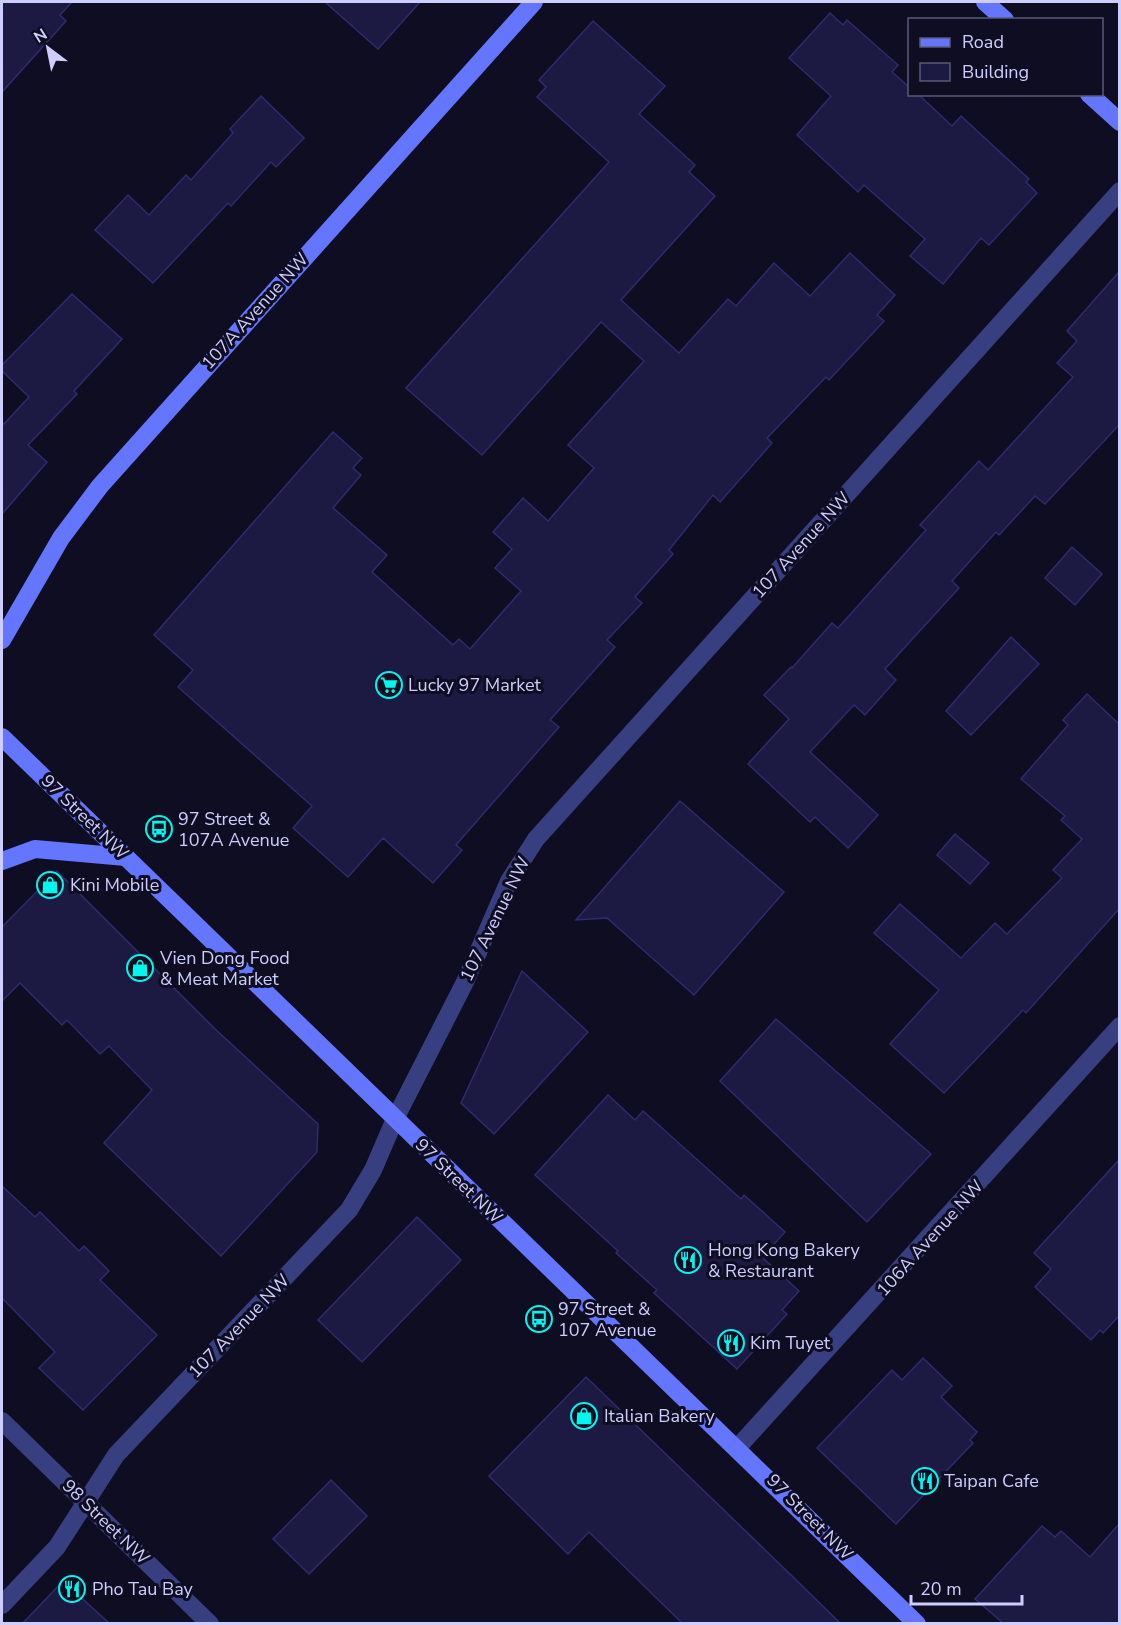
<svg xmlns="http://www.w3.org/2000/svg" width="1121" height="1625" font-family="'Nunito Sans',sans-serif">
  <rect width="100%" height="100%" fill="#0e0d21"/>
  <g fill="#1c1942" stroke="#2f2b6e" stroke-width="1.5">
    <path d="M2 2H72L60 15 66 21 2 92Z"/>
    <path d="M325 2H420L378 49Z"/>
    <path d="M830 13 843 25 847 20 898 65 892 72 909 87V94H918L952 126 961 116 1029 179 1026 182 1037 193 989 245 981 238 943 284 910 256 925 239 864 185 858 192 797 135 831 96 789 58Z"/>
    <path d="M593 21 665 86 639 114 695 165 689 172 715 196 621 300 679 353 728 299 736 306 774 263 810 296 850 253 895 295 877 315 884 321 829 380 826 377 767 438 772 443 720 502 713 495 669 550 673 554 635 597 642 603 607 640 615 647 550 720 559 727 456 845 462 850 433 883 383 838 348 877 293 828 312 806 178 687 193 670 154 635 333 432 362 458 353 468 361 475 333 508 387 555 372 572 453 645 459 639 470 649 521 591 495 568 512 549 493 532 523 498 548 521 594 468 568 445 644 361 601 322 482 455 406 388 609 162 537 97 546 87 539 80Z"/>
    <path d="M261 96 304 138 276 167 271 162 231 206 228 203 153 283 95 230 128 195 149 215 186 175 191 180 233 133 230 129Z"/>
    <path d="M1119 272V425L1045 504 1035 496 999 535 996 532 952 581 959 588 885 669 896 680 865 715 854 705 810 752 878 815 848 848 815 817 810 822 748 764 789 719 764 695 791 667 792 668 832 623 838 628 926 530 920 525 979 461 988 470 1073 377 1057 363 1077 341 1067 331Z"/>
    <path d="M72 294 122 339 74 391 77 394 28 445 47 462 2 514V422L4 424 29 397 2 371V365Z"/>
    <path d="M1072 547 1102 574 1075 605 1045 578Z"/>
    <path d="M1011 637 1039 664 971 735 946 711Z"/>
    <path d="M1087 694 1119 724V909L1026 1013 1023 1010 944 1093 890 1044 939 990 874 933 900 904 961 958 995 923 1007 934 1062 878 1053 870 1082 839 1061 820 1065 816 1021 779 1068 725 1063 720Z"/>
    <path d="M680 801 784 892 694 995 607 918 576 920Z"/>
    <path d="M955 834 989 863 970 884 937 855Z"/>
    <path d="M57 871 214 1028 318 1124 317 1152 221 1256 104 1143 152 1090 109 1046 100 1054 67 1020 62 1025 20 983 2 1001V927Z"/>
    <path d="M522 971 588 1032 494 1134 461 1103Z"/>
    <path d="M776 1019 931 1154 867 1222 720 1081Z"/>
    <path d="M608 1095 635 1120 643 1111 741 1199 744 1195 785 1232 762 1257 799 1291 782 1310 787 1314 737 1369 654 1293 657 1290 616 1253 618 1251 535 1175Z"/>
    <path d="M1119 1160V1316L1103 1333 1100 1330 1091 1340 1035 1287 1051 1269 1034 1253Z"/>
    <path d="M2 1186 35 1217 40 1212 79 1251 84 1246 109 1271 100 1280 157 1335 83 1410 39 1368 55 1352 2 1298Z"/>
    <path d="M417 1217 461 1260 362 1362 318 1320Z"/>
    <path d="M923 1358 952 1386 941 1397 977 1432 970 1440 973 1443 896 1524 817 1448 892 1370 902 1380Z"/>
    <path d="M586 1377 789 1573 840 1623H682L589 1532 568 1554 489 1476Z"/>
    <path d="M331 1480 367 1516 309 1574 273 1539Z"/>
    <path d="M1119 1524V1623H1003L975 1599 1042 1526 1055 1537 1061 1531 1090 1557Z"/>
    <path d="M63 1581 109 1623H23Z"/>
  </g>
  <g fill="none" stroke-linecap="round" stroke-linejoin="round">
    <g stroke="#383f80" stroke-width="18">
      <path d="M2 1421 210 1624"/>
      <path d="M738 1447 1120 1026"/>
      <path d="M2 1605 57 1547 116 1455 349 1210 373 1170 395 1119 466 980 509 881 536 839 1120 191"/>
    </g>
    <g stroke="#6475ff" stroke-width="18">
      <path d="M985 2 1005 20"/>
      <path d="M1089 94 1120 122"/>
      <path d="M2 640 61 538 100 486 534 2"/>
      <path d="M2 737 917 1624"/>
      <path d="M2 861 35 849 126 857"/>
    </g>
  </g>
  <defs>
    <symbol id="supermarket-ring" viewBox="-11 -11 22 22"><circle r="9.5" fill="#0e0d21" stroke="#01f7ee" stroke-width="1.5"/><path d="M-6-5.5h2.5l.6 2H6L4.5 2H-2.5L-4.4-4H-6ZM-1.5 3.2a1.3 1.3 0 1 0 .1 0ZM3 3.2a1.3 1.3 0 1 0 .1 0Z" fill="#01f7ee"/></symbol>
    <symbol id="bus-ring" viewBox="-11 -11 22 22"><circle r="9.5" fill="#0e0d21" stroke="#01f7ee" stroke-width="1.5"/><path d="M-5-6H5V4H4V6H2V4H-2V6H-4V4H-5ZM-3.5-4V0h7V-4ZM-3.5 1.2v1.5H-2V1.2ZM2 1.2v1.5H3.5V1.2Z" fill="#01f7ee"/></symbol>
    <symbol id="shop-ring" viewBox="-11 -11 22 22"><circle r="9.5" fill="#0e0d21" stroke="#01f7ee" stroke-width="1.5"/><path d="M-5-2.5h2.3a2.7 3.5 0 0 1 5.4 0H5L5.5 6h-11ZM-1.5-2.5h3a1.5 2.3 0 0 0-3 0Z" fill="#01f7ee"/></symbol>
    <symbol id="restaurant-ring" viewBox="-11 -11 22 22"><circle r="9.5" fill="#0e0d21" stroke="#01f7ee" stroke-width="1.5"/><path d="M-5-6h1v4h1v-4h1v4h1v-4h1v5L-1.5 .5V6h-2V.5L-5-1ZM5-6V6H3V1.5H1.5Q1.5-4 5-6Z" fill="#01f7ee"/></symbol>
  </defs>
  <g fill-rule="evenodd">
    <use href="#supermarket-ring" x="374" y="670" width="30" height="30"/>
    <use href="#bus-ring" x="144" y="814" width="30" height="30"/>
    <use href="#shop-ring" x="35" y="870" width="30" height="30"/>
    <use href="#shop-ring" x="125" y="953" width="30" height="30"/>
    <use href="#restaurant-ring" x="673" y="1245" width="30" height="30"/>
    <use href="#bus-ring" x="524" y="1304" width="30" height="30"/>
    <use href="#restaurant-ring" x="716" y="1328" width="30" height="30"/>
    <use href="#shop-ring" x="569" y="1401" width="30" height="30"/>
    <use href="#restaurant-ring" x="910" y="1466" width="30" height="30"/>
    <use href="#restaurant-ring" x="57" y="1574" width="30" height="30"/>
  </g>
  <g text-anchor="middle" stroke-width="6" stroke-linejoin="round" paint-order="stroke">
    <g font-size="18" fill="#cdceff" stroke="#0e0d21">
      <text transform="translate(255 311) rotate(-48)" y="6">107A Avenue NW</text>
      <text transform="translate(801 545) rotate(-48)" y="6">107 Avenue NW</text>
      <text transform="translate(85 817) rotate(44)" y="6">97 Street NW</text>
      <text transform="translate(495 919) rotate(-64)" y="6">107 Avenue NW</text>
      <text transform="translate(459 1181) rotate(44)" y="6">97 Street NW</text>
      <text transform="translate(930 1238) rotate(-48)" y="6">106A Avenue NW</text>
      <text transform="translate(239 1326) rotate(-46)" y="6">107 Avenue NW</text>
      <text transform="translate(810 1517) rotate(45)" y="6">97 Street NW</text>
      <text transform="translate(106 1522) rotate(44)" y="6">98 Street NW</text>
    </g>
    <g font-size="18" fill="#cdceff" stroke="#0e0d21" text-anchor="start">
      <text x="408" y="691">Lucky 97 Market</text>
      <text x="178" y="825">97 Street &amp;<tspan x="178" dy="21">107A Avenue</tspan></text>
      <text x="70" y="891">Kini Mobile</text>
      <text x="160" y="964">Vien Dong Food<tspan x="160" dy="21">&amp; Meat Market</tspan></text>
      <text x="708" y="1256">Hong Kong Bakery<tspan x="708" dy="21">&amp; Restaurant</tspan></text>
      <text x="558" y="1315">97 Street &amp;<tspan x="558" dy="21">107 Avenue</tspan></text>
      <text x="750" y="1349">Kim Tuyet</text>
      <text x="604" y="1422">Italian Bakery</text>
      <text x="944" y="1487">Taipan Cafe</text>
      <text x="92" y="1595">Pho Tau Bay</text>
    </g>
  </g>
  <rect width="1121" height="1625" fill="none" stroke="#cdceff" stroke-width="6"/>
  <rect x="908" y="18" width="195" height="78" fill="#0e0d21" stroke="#5a5a7a" stroke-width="1.5"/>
  <rect x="920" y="38" width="30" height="9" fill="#6475ff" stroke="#5a5a7a" stroke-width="1.5"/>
  <text x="962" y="48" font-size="18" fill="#cdceff">Road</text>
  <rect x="920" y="63" width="30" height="18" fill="#1c1942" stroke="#5a5a7a" stroke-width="1.5"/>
  <text x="962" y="78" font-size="18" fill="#cdceff">Building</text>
  <g transform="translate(48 48) rotate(328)" stroke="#0e0d21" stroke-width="4.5" paint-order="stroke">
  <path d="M0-4.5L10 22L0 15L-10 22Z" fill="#cdceff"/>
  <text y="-9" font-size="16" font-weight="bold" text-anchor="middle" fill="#cdceff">N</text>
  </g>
  <path d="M911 1595v9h111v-9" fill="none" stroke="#cdceff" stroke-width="3"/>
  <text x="920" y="1595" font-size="18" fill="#cdceff" stroke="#0e0d21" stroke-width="4.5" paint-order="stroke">20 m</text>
</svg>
